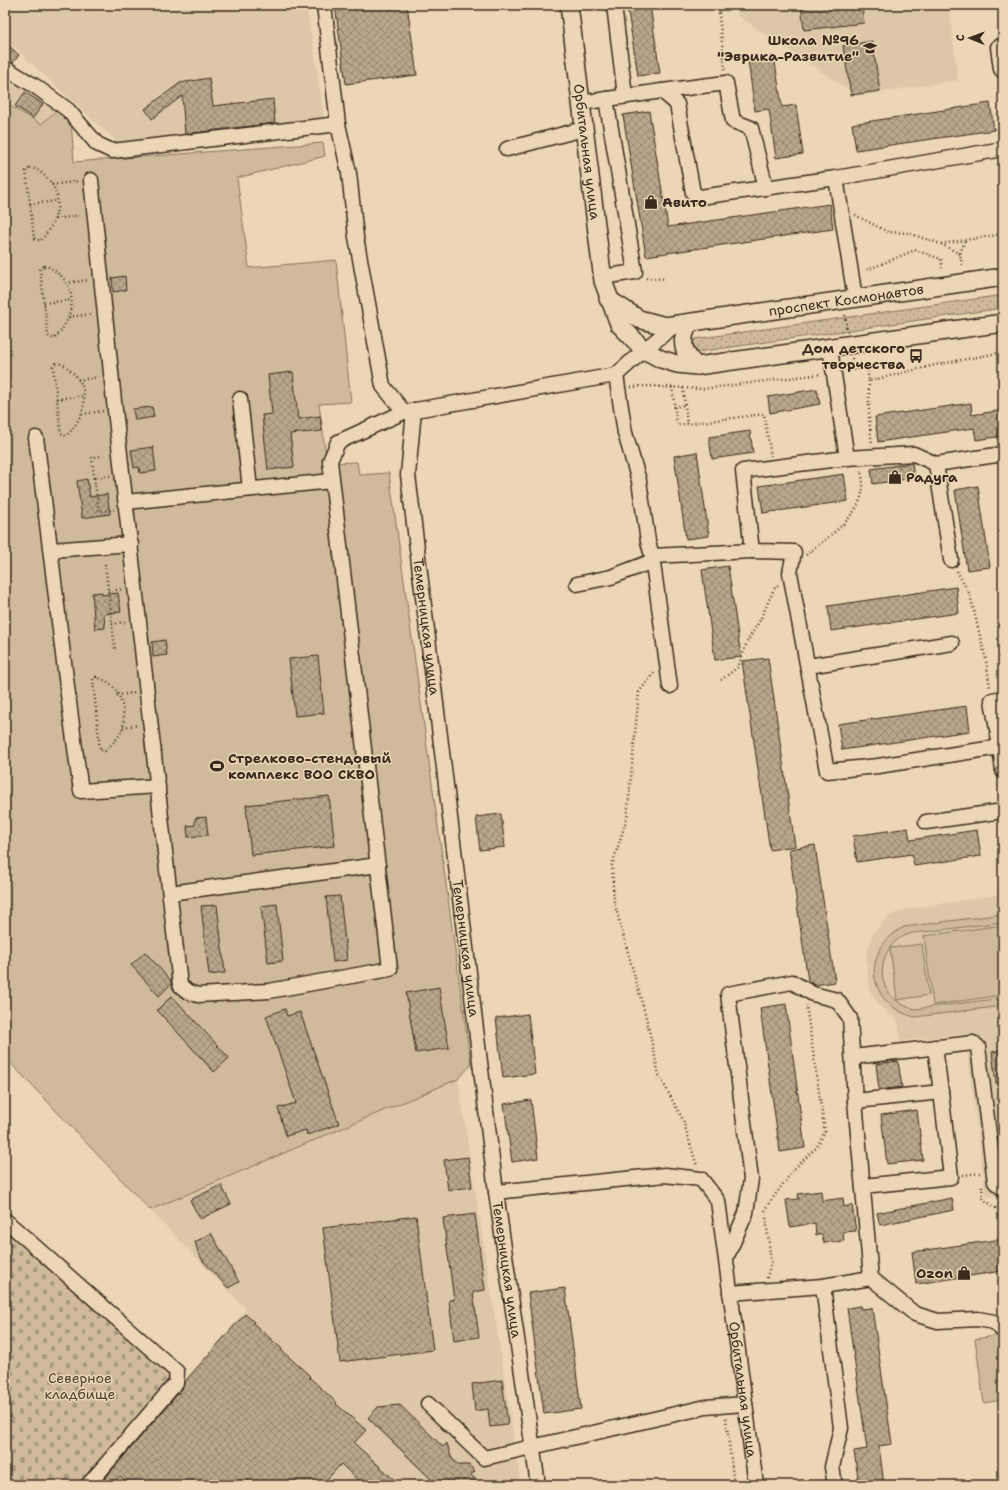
<svg xmlns="http://www.w3.org/2000/svg" width="1008" height="1490" font-family="'Shantell Sans',sans-serif">
  <defs>
    <pattern id="grass-dots" width="8" height="8" patternUnits="userSpaceOnUse"><rect width="8" height="8" fill="#cfbb9c"/><path d="M2 2h.1M6 6h.1" fill="none" stroke="#a9987f" stroke-width="1.8" stroke-linecap="round"/></pattern>
    <pattern id="cemetery-stones" width="16" height="16" patternUnits="userSpaceOnUse"><rect width="16" height="16" fill="#cfbb9c"/><path d="M2 7V4a2 2 0 0 1 4 0v3zM10 15v-3a2 2 0 0 1 4 0v3z" fill="#a9987f"/></pattern>
    <pattern id="building-cross-hatch" width="8" height="8" patternUnits="userSpaceOnUse"><rect width="8" height="8" fill="#baa68b"/><path d="M0 0l8 8M0 8l8-8" fill="none" stroke="#988771"/></pattern>
  </defs>
  <rect width="100%" height="100%" fill="#ebd7b5"/>
  <filter id="ink" filterUnits="userSpaceOnUse"><feTurbulence type="fractalNoise" baseFrequency=".025" numOctaves="2"/><feDisplacementMap in="SourceGraphic" scale="8" xChannelSelector="R" yChannelSelector="G"/><feConvolveMatrix kernelMatrix="1 2 1 2 8 2 1 2 1" color-interpolation-filters="sRGB"/></filter>
  <g filter="url(#ink)">
    <g fill="#dcc8a8">
      <path d="M5 5H306L316 62 324 119 119 144 5 39Z"/>
      <path d="M736 5H949L958 80 858 96 738 16Z"/>
      <path d="M5 53 61 107 41 124 5 103Z"/>
      <path d="M1003 894V1195L986 1197 965 1034 900 1041 898 1021 879 1005 869 989 866 956 873 933 889 916 906 909Z"/>
      <path d="M458 1079 521 1485H98L246 1309 150 1210Z"/>
    </g>
    <path fill="url(#grass-dots)" stroke="#85725d" d="M1003 295V308L697 352 693 344 695 339Z"/>
    <path fill="url(#cemetery-stones)" stroke="#85725d" d="M5 1216 183 1380 92 1485H5Z"/>
    <g fill="#cfbb9c" stroke="#85725d">
      <path d="M5 103 41 124 61 107 71 120 74 162 323 143 325 156 237 178 249 268 336 260 351 402 319 404 327 463 357 462 359 475 389 473 471 1065 458 1079 150 1210 5 1057Z"/>
      <path d="M1003 914V922C980 925 956 928 933 931 925 932 914 932 906 935 888 942 880 962 883 980 887 996 900 1006 915 1009L1003 998V1006L915 1017C866 1005 860 950 904 927Z"/>
      <path d="M1003 925V995L933 1005 924 936Z"/>
      <path d="M922 944 929 995 897 1000 890 948Z"/>
      <path d="M1001 1335 1003 1348V1400L984 1403 975 1339Z"/>
    </g>
    <g fill="url(#building-cross-hatch)" stroke="#3b2a1e">
      <path d="M335 5H407L417 75 346 84Z"/>
      <path d="M627 5H650L660 73 638 76Z"/>
      <path d="M809 5H862L864 23 804 30 801 6Z"/>
      <path d="M872 41 880 91 851 95 843 46Z"/>
      <path d="M5 42 19 55 13 63 5 60Z"/>
      <path d="M774 56 782 107 796 105 803 154 776 158 769 109 755 111 748 60Z"/>
      <path d="M209 78 213 106 273 99 275 123 185 134 182 96 152 119 145 109 180 83Z"/>
      <path d="M25 92 43 104 33 118 15 106Z"/>
      <path d="M990 103 994 130 856 150 852 124Z"/>
      <path d="M649 111 668 227 830 204 833 229 646 256 623 115Z"/>
      <path d="M125 276 126 290 113 292 112 278Z"/>
      <path d="M293 372 298 419 320 416 322 431 290 434 294 467 268 470 262 415 272 414 268 375Z"/>
      <path d="M817 389 820 404 770 413 768 397Z"/>
      <path d="M971 403 972 415 1003 410V436L976 440 974 428 878 442 875 417Z"/>
      <path d="M152 407 154 417 135 420 133 409Z"/>
      <path d="M750 431 753 453 712 459 709 437Z"/>
      <path d="M153 447 156 471 140 473 139 467 134 468 131 450Z"/>
      <path d="M697 452 709 536 686 539 674 456Z"/>
      <path d="M912 463 914 478 873 484 871 469Z"/>
      <path d="M844 474 848 501 763 513 759 486Z"/>
      <path d="M87 479 90 497 107 494 110 514 82 518 77 481Z"/>
      <path d="M978 486 990 567 967 570 955 490Z"/>
      <path d="M728 566 741 657 715 660 702 570Z"/>
      <path d="M956 587 959 613 831 631 828 606Z"/>
      <path d="M102 592V595L118 593 121 612 104 614 105 628 95 629 92 593Z"/>
      <path d="M165 640 167 655 153 657 152 642Z"/>
      <path d="M318 656 324 713 295 716 289 659Z"/>
      <path d="M768 658 795 846 770 850 742 661Z"/>
      <path d="M967 706 970 731 842 750 838 724Z"/>
      <path d="M329 796 335 846 251 855 246 805Z"/>
      <path d="M501 814 505 847 480 850 476 817Z"/>
      <path d="M206 817 208 835 188 837 187 826 195 825V818Z"/>
      <path d="M908 828 910 840 977 830 981 856 914 866 912 854 857 862 853 836Z"/>
      <path d="M815 845 835 982 815 985 808 981 789 849Z"/>
      <path d="M340 896 347 960 333 962 326 897Z"/>
      <path d="M277 904 283 961 268 963 261 906Z"/>
      <path d="M217 905 225 973 209 975 201 906Z"/>
      <path d="M145 952 171 981V984L159 996 131 965Z"/>
      <path d="M439 987 449 1048 416 1053 406 993Z"/>
      <path d="M172 996 229 1058 214 1072 157 1010Z"/>
      <path d="M786 1004 805 1148 780 1152 760 1008Z"/>
      <path d="M285 1009 287 1016 300 1012 339 1124 307 1135 306 1130 286 1136 278 1108 296 1103 266 1016Z"/>
      <path d="M528 1014 535 1074 503 1078 496 1018Z"/>
      <path d="M1003 1050V1082L996 1083 992 1052Z"/>
      <path d="M898 1061 902 1087 879 1090 876 1064Z"/>
      <path d="M531 1100 538 1158 512 1162 504 1104Z"/>
      <path d="M917 1110 923 1160 887 1164 881 1115Z"/>
      <path d="M468 1157 472 1187 448 1190 444 1160Z"/>
      <path d="M221 1185 231 1204 200 1219 190 1200Z"/>
      <path d="M821 1191 822 1201 843 1198 844 1207 852 1205 856 1231 843 1232 844 1241 824 1243 822 1234 816 1235 815 1223 790 1227 786 1200 799 1199 798 1194Z"/>
      <path d="M952 1198 954 1210 880 1225 877 1213Z"/>
      <path d="M475 1214 485 1290 473 1292 479 1337 454 1341 449 1300H454L443 1218Z"/>
      <path d="M416 1216 433 1350 340 1362 323 1228Z"/>
      <path d="M211 1233 239 1282 228 1288 203 1261 198 1252 195 1242Z"/>
      <path d="M1003 1239V1271L916 1284 912 1252Z"/>
      <path d="M565 1288 581 1409 544 1414 528 1293Z"/>
      <path d="M860 1306 861 1309 872 1308 892 1444 879 1446 884 1485H859L854 1451 867 1449 847 1308Z"/>
      <path d="M245 1314 254 1322 253 1323 282 1349 281 1350 310 1376 309 1377 337 1403 336 1404 366 1430 354 1443 400 1485H363L341 1464 322 1485H130L120 1476 111 1485H99L182 1389 185 1381Z"/>
      <path d="M502 1380 508 1425 490 1427 488 1409 475 1411 472 1384Z"/>
      <path d="M400 1405 443 1447 447 1443 451 1457 458 1465H469L475 1471 471 1475 482 1485H437L368 1418 378 1407Z"/>
    </g>
    <g fill="none" stroke-linecap="round" stroke-linejoin="round">
      <defs>
        <g id="minor">
          <path d="M324 5 338 124 349 173 356 237 383 386 404 412"/>
          <path d="M614 5 625 96"/>
          <path d="M998 47 1001 69 1003 71"/>
          <path d="M5 68 35 86 68 110 97 144 112 151 338 124"/>
          <path d="M662 91 726 83 733 121 751 128 766 188"/>
          <path d="M580 103 662 91 677 104 693 193 700 197 836 178"/>
          <path d="M507 149 583 129"/>
          <path d="M91 180 114 401 180 985 188 992 198 995 269 991 390 969 330 461 338 442 404 412 616 375 644 350 675 325"/>
          <path d="M602 277 635 272 606 99"/>
          <path d="M855 298 836 178 1003 149"/>
          <path d="M830 349 847 458 914 454 936 464 1003 454"/>
          <path d="M616 375 625 433 639 481 648 541 652 556 670 686"/>
          <path d="M240 399 250 489"/>
          <path id="s1" d="M414 410 408 475 496 1192 538 1485"/>
          <path d="M36 438C52 556 64 674 81 791L158 786"/>
          <path d="M936 464 951 560"/>
          <path d="M126 502 332 481"/>
          <path d="M51 550 131 544"/>
          <path d="M752 551 794 552 790 573 827 771 878 766 1000 747 992 700 1003 698"/>
          <path d="M652 556 752 551 743 471 847 458"/>
          <path d="M577 584 611 577 653 561"/>
          <path d="M808 666 952 643"/>
          <path d="M1000 747 1003 771"/>
          <path d="M926 822 1003 811"/>
          <path d="M170 893 378 865"/>
          <path d="M935 1047 941 1092"/>
          <path d="M853 1057 973 1043 978 1047 995 1182 1002 1188H1003"/>
          <path d="M855 1101 941 1092 951 1177 863 1186"/>
          <path id="s2" d="M496 1192 665 1175 701 1179 718 1201 756 1485"/>
          <path d="M5 1220 177 1372 176 1383 88 1485"/>
          <path d="M727 1256 746 1213 751 1179 728 994 792 982 813 994 837 1000 850 1018 855 1101 871 1278"/>
          <path d="M823 1286 841 1428 832 1467 835 1485"/>
          <path d="M730 1293 823 1286 871 1278 915 1314 938 1321 978 1319 994 1322 1003 1331"/>
          <path d="M428 1404 484 1458 706 1407 745 1404"/>
        </g>
        <g id="major">
          <path id="s3" d="M569 5 603 281 619 324 644 350 661 359 677 364 697 366 1003 323"/>
          <path id="s4" d="M608 299 639 319 665 326 1003 277"/>
          <path d="M690 323C679 339 682 354 697 366"/>
        </g>
      </defs>
      <use href="#minor" stroke="#3b2a1e" stroke-width="17"/>
      <use href="#major" stroke="#3b2a1e" stroke-width="20"/>
      <g stroke="#3b2a1e" stroke-width="2.5" stroke-dasharray="1 3" stroke-linecap="butt">
        <path d="M718 5 725 71"/>
        <path d="M719 12 724 5"/>
        <path d="M30 168C37 168 41 173 46 177 66 196 57 224 40 241L34 238 26 171Z"/>
        <path d="M52 185 79 181"/>
        <path d="M30 204 57 201"/>
        <path d="M855 215 888 232 908 233 941 244 960 254"/>
        <path d="M55 219 82 215"/>
        <path d="M941 244 1003 234"/>
        <path d="M962 265 960 254 965 240"/>
        <path d="M44 266C50 266 55 271 60 275 80 294 71 322 54 339L48 336 40 269Z"/>
        <path d="M867 270 915 250 941 259 942 268"/>
        <path d="M646 278 666 279"/>
        <path d="M66 283 89 280"/>
        <path d="M44 303 71 300"/>
        <path d="M845 315 847 332"/>
        <path d="M69 317 92 314"/>
        <path d="M852 358 854 370"/>
        <path d="M56 363C63 363 68 368 72 372 93 391 84 419 66 436L61 433 53 366Z"/>
        <path d="M846 371 867 368 869 381 935 365 1003 352"/>
        <path d="M78 380 100 377"/>
        <path d="M869 381V418L872 445"/>
        <path d="M631 387 645 386 703 389 821 374"/>
        <path d="M672 387 677 425 764 414 771 456"/>
        <path d="M683 388 687 424"/>
        <path d="M57 399 84 396"/>
        <path d="M674 407 685 405"/>
        <path d="M82 414 103 411"/>
        <path d="M110 476 94 478 99 511 114 510"/>
        <path d="M94 478 92 457 103 456"/>
        <path d="M806 555C828 536 862 517 863 485 863 480 861 474 861 470"/>
        <path d="M105 564 115 649"/>
        <path d="M957 571 970 595 986 660 990 688"/>
        <path d="M108 591 124 589"/>
        <path d="M112 624 126 622"/>
        <path d="M654 673 639 692 627 818 612 865 614 902 646 1017 659 1075 683 1120 697 1166"/>
        <path d="M96 677C102 679 110 682 114 688 121 697 126 714 123 726 121 736 112 744 105 751L100 750 93 679Z"/>
        <path d="M721 680 738 667 747 642 760 620 774 589 779 584"/>
        <path d="M117 695 135 693"/>
        <path d="M123 727 138 725"/>
        <path d="M963 1175 980 1173V1175"/>
        <path d="M982 1186 983 1199 1003 1213"/>
        <path d="M767 1278 771 1262 765 1209 794 1169 816 1148 825 1132 806 1005"/>
        <path d="M726 1418 734 1485"/>
      </g>
      <use href="#minor" stroke="#ebd7b5" stroke-width="14"/>
      <use href="#major" stroke="#ebd7b5" stroke-width="17"/>
    </g>
  </g>
  <defs>
    <symbol id="school-bare" viewBox="-9 -9 18 18"><path d="M0-5L7-2L0 1L-7-2ZM-4 1L0 2.5L4 1V4Q0 6-4 4Z" fill="#3b2a1e" stroke="#ebd7b5" stroke-width="2.5" paint-order="stroke"/></symbol>
    <symbol id="shop-bare" viewBox="-9 -9 18 18"><path d="M-5-2.5h2.3a2.7 3.5 0 0 1 5.4 0H5L5.5 6h-11ZM-1.5-2.5h3a1.5 2.3 0 0 0-3 0Z" fill="#3b2a1e" stroke="#ebd7b5" stroke-width="2.5" paint-order="stroke"/></symbol>
    <symbol id="bus-bare" viewBox="-9 -9 18 18"><path d="M-5-6H5V4H4V6H2V4H-2V6H-4V4H-5ZM-3.5-4V0h7V-4ZM-3.5 1.2v1.5H-2V1.2ZM2 1.2v1.5H3.5V1.2Z" fill="#3b2a1e" stroke="#ebd7b5" stroke-width="2.5" paint-order="stroke"/></symbol>
    <symbol id="stadium-bare" viewBox="-9 -9 18 18"><path d="M0-5a6.5 5 0 1 0 0 10a6.5 5 0 1 0 0-10ZM-3.5-1.8h7v3.6h-7Z" fill="#3b2a1e" stroke="#ebd7b5" stroke-width="2.5" paint-order="stroke"/></symbol>
  </defs>
  <g fill-rule="evenodd">
    <use href="#school-bare" x="860" y="38" width="20" height="20"/>
    <use href="#shop-bare" x="641" y="192" width="20" height="20"/>
    <use href="#bus-bare" x="906" y="346" width="20" height="20"/>
    <use href="#shop-bare" x="885" y="467" width="20" height="20"/>
    <use href="#stadium-bare" x="207" y="756" width="20" height="20"/>
    <use href="#shop-bare" x="954" y="1263" width="20" height="20"/>
  </g>
  <g text-anchor="middle" stroke-width="3" stroke-linejoin="round" paint-order="stroke">
    <g font-size="14" font-weight="bold" fill="#3b2a1e" stroke="#ebd7b5" text-anchor="end">
      <text x="859" y="45">Школа №96<tspan x="859" dy="16">"Эврика-Развитие"</tspan></text>
      <text x="662" y="207" text-anchor="start">Авито</text>
      <text x="905" y="353">Дом детского<tspan x="905" dy="16">творчества</tspan></text>
      <text x="906" y="482" text-anchor="start">Радуга</text>
      <text x="228" y="763" text-anchor="start">Стрелково-стендовый<tspan x="228" dy="16">комплекс ВОО СКВО</tspan></text>
      <text x="953" y="1278">Ozon</text>
    </g>
    <g font-size="14" fill="#3b2a1e" stroke="#ebd7b5">
      <text dy="5" stroke="none"><textPath href="#s3" startOffset="148">Орбитальная улица</textPath></text>
      <text dy="5" stroke="none"><textPath href="#s4" startOffset="247">проспект Космонавтов</textPath></text>
      <text dy="5" stroke="none"><textPath href="#s1" startOffset="218">Темерницкая улица</textPath></text>
      <text dy="5" stroke="none"><textPath href="#s1" startOffset="542">Темерницкая улица</textPath></text>
      <text dy="5" stroke="none"><textPath href="#s1" startOffset="866">Темерницкая улица</textPath></text>
      <text dy="5" stroke="none"><textPath href="#s2" startOffset="424">Орбитальная улица</textPath></text>
    </g>
    <g font-size="14" fill="#514031" stroke="#ebd7b5">
      <text x="80" y="1383">Северное<tspan x="80" dy="16">кладбище</tspan></text>
    </g>
  </g>
  <rect width="1008" height="1490" fill="none" stroke="#ebd7b5" stroke-width="20"/>
  <rect x="10" y="10" width="988" height="1470" fill="none" stroke="#3b2a1e" stroke-width="1.5" filter="url(#ink)"/>
  <g transform="translate(970 38) rotate(271)" stroke="#ebd7b5" stroke-width="3" paint-order="stroke">
  <path d="M0-3L7 15L0 10L-7 15Z" fill="#3b2a1e"/>
  <text y="-6" font-size="11" font-weight="bold" text-anchor="middle" fill="#3b2a1e">С</text>
  </g>
</svg>
